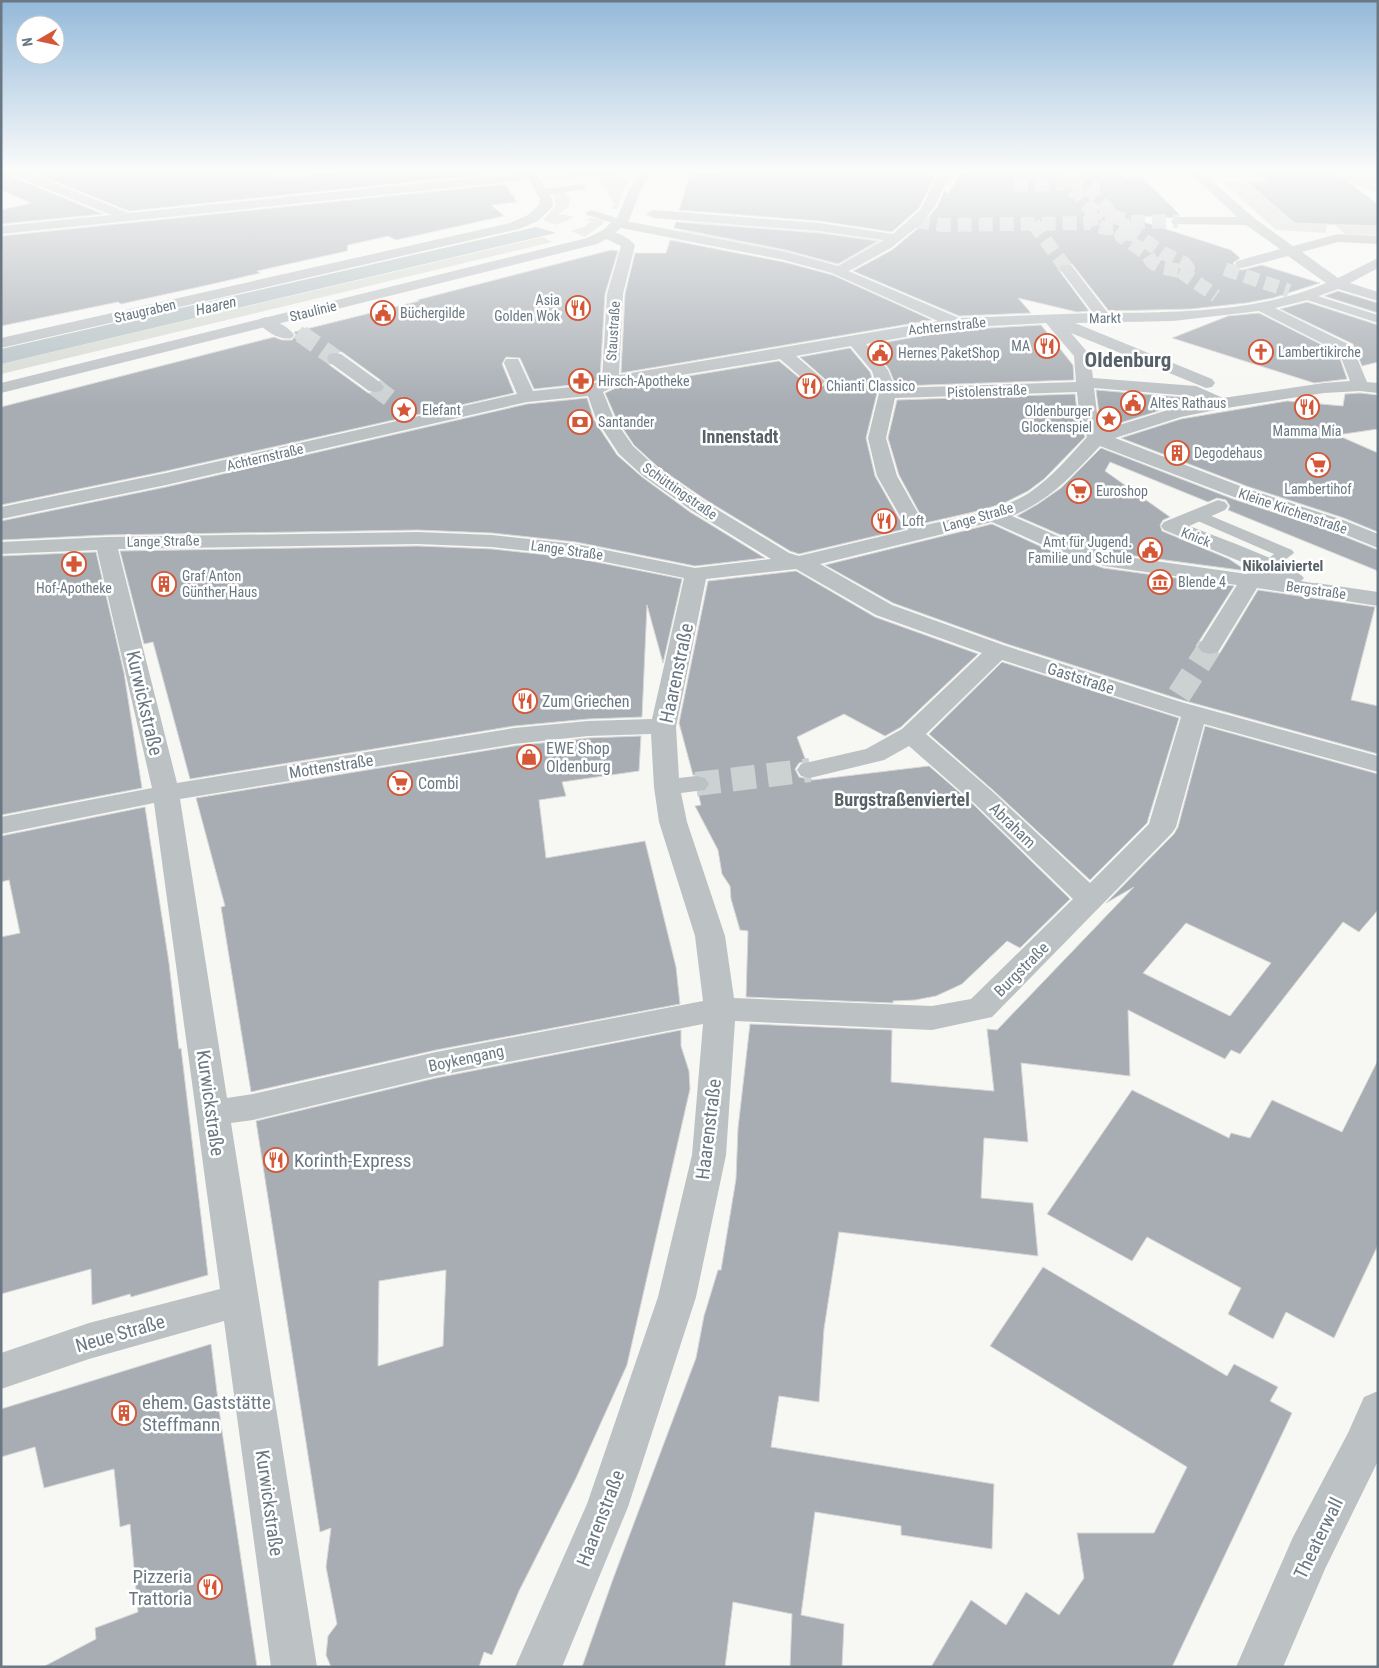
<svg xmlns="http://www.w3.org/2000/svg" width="1379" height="1668" font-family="'Roboto Condensed',sans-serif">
  <rect width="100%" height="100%" fill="#f7f7f4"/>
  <path fill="#e5e6e5" d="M696 218 789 226 885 239 865 254 838 265 678 233Z"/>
  <g fill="#d7dbd4">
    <path d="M539 172 596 176 627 175 546 181Z"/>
    <path d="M1342 172H1378V193L1351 184 1341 177H1349Z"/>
    <path d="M630 179 622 193 618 209H611L615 204 598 181Z"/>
    <path d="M1266 181 1247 183 1295 223 1327 224 1326 233 1276 230 1223 182Z"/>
    <path d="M564 191 570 199 569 206 559 214 575 217 556 225 543 220 556 206 553 192Z"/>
    <path d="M591 218 603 220 604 223 585 237 571 231 584 227 592 221 585 219Z"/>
    <path d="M1335 225 1378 226V235L1345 234Z"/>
    <path d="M543 237 552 242 1 374V364Z"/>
  </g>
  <path fill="#b5c1c4" d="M536 227 556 233 1 364V349Z"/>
  <g fill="#a7adb3" stroke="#d8d8d7" fill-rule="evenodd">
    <path d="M1 172H9L12 177 103 214 1 224V210L31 203 1 190Z"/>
    <path d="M32 172H271L275 178 346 172 498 173 129 211Z"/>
    <path d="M753 172H929L934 178 919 208 892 232 820 221 679 210 690 174Z"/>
    <path d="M961 172H1120L1126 178H1143L1180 215 1173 218 1138 216V220L1231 250 1240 258 1233 263 1237 269 1242 270 1262 265 1320 283 1273 298 1246 303 1191 309 1109 311 1072 264 1061 263 1058 269 1089 311 1077 312 1018 298 1031 313 959 316 853 271 892 250 923 224 937 207 945 190 948 194Z"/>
    <path d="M1256 172H1334L1378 204V226L1295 223 1247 182H1268Z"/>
    <path d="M505 184 517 202 491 205 504 216 396 240 388 236 348 245 347 251 257 271 260 273 208 285 121 304 118 302 1 326V236Z"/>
    <path d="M676 222 820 233 878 241 838 264 786 250 674 228Z"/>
    <path d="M670 240 784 262 833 275 932 320 621 373 625 294 635 253H666Z"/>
    <path d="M611 250 618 251 605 294 600 379 590 383 534 389 520 358 506 357 502 364 514 393 166 471 1 505V407L274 337 282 340H292L296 335 294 332 419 301 417 300ZM335 351 342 352 382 381 386 387 382 392 375 394 368 393 328 364 325 359 327 353Z"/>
    <path d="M1338 291 1378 303V313L1324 296Z"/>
    <path d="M1307 302 1378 325V362L1362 366 1353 344 1280 309Z"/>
    <path d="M1259 313 1338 353 1347 379 1314 383 1172 338 1228 316Z"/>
    <path d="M1041 325 1073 365 1074 380 896 386 889 369 870 345 955 330Z"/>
    <path d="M850 348 870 372 877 393 866 438 875 476 905 529 799 554 790 551 706 500 658 467 634 445 616 418 605 393 616 388 779 361 809 386 822 387 826 382V380L800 357Z"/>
    <path d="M1096 390 1191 398 1198 401 1171 407 1104 428 1100 420Z"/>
    <path d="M1360 393 1378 395V429L1337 435 1378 453V532L1344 518 1249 487 1121 438 1181 419 1287 401 1343 406 1345 394Z"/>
    <path d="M1075 394 1078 421 1085 437 1044 479 1028 491 1004 503 978 511 925 523 899 475 888 438 897 400Z"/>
    <path d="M587 398 594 420 617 455 642 477 690 512 765 558 695 566 576 542 492 533 418 530 106 535 1 540V521L166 487 527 404Z"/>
    <path d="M1101 448 1233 499 1328 530 1378 550V571L1228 510 1230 506 1226 500 1217 498 1208 502 1110 462 1105 471 1170 517 1163 520 1160 525 1162 531 1229 559 1247 571 1113 553 1061 535 1017 516 1038 504 1061 488Z"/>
    <path d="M992 524 1044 548 1103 568 1234 586 1196 646 1201 653 1210 656 1220 653 1258 590 1375 607 1351 700 1378 706V754L1182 700 1007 644 893 603 825 565Z"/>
    <path d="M418 546 492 549 576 558 682 579 663 663 647 605 642 717 588 719 514 726 190 779 153 642 144 644 120 551Z"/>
    <path d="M96 552 124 673 142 788 1 815V556Z"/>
    <path d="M796 571 875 617 978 654 901 727 885 736 844 714 797 737 806 761 799 763 795 769 799 777 813 780 929 766 974 805 1070 899 1020 948 1007 941 962 984 936 996 915 1000 893 1001V1003L746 997 748 931 740 930 731 899 730 886 722 874 718 850 695 806 701 805 698 793 707 791 711 783 705 776 693 775 679 723 708 581Z"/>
    <path d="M1002 662 1179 718 1147 823 1090 880 994 791 929 734Z"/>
    <path d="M1205 726 1378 774V910L1359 932 1343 922 1240 1054 1231 1050 1225 1059 1128 1010 1130 1076 1021 1063 1028 1142 984 1138 981 1198 1033 1203 1038 1256 839 1232 824 1329 819 1402 779 1396 771 1447 994 1484 992 1549 901 1535V1526L815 1512 801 1615 844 1624 842 1667H790L792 1614 733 1602 725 1667H582L613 1579 696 1358 704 1316 718 1270H721L736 1179 738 1128 750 1024 892 1030 891 1082 994 1091 987 1029 997 1030 1134 887 1106 903 1174 834 1178 827ZM1186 923 1271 963 1230 1016 1143 973Z"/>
    <path d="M641 736 639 771 562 782 566 796 539 800 546 858 645 841 676 967 680 1004 436 1050 251 1092 221 907 225 906 196 798 514 746 588 738Z"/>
    <path d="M145 807 169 963 179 1049 181 1048 208 1275 131 1297 130 1294 92 1305 91 1269 1 1294V937L20 933 9 880 1 882V836Z"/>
    <path d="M681 1030V1046L689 1071 690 1089 627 1365 576 1478 519 1591 492 1655 484 1652 479 1667H331L326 1655 328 1636 337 1624 326 1567 331 1528 320 1532 256 1121 436 1078ZM446 1270 443 1346 378 1366 379 1281Z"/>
    <path d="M1378 1060V1245L1334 1338 1286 1312 1273 1339 1228 1314 1241 1288 1147 1237 1132 1261 1047 1214 1132 1090 1229 1138 1231 1133 1250 1138 1272 1100 1342 1132Z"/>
    <path d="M1043 1267 1227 1376 1234 1364 1278 1387 1270 1401 1292 1413 1172 1667H931L971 1600 1006 1625 1026 1592 1059 1615 1084 1578 1077 1533H1154L1187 1467 990 1346Z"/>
    <path d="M211 1344 221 1424 257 1667H43L96 1639 95 1628 138 1612 130 1524 120 1527 114 1469 44 1488 35 1447 1 1457V1409Z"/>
  </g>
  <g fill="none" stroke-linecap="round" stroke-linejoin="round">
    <g stroke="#ccd1d2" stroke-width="14" stroke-dasharray="14 7" stroke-linecap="butt">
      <path d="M1071 180 1082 181 1093 187V193L1108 210H1091L1078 193 1066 187 1063 182Z"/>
      <path d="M1014 185 1064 184"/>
      <path d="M1101 211 1105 216"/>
      <path d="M1111 216 1131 222V225C1117 229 1103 230 1090 223V220Z"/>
      <path d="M916 221 943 225 1090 223"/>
      <path d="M1131 222 1178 221"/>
      <path d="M1033 223 1066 268"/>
      <path d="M1118 229 1125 233"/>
      <path d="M1125 233 1137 235 1163 253 1184 263 1188 268 1180 271 1160 267 1152 262 1147 254 1121 236Z"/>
      <path d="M1225 269 1289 291"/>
      <path d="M1180 271 1216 296"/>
      <path d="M298 332 303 336"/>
    </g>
    <g stroke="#ccd1d2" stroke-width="18" stroke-dasharray="18 9" stroke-linecap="butt">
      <path d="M301 334 335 358"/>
      <path d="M375 387 413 416"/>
    </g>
    <g stroke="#ccd1d2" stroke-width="24" stroke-dasharray="24 12" stroke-linecap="butt">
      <path d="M1179 695 1210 647"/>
      <path d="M696 784 810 770"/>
    </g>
    <g fill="#bcc1c4" fill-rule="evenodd">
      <path d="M582 184 585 185V189L543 195 538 192 543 189Z"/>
      <path d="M591 210 626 221 627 223 622 226 587 215 586 213Z"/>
      <path d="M1305 292 1378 315V323L1301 298 1299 296 1301 294Z"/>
      <path d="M1197 510 1292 550 1294 553 1278 565H1266L1264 562 1274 554 1191 518 1189 515 1191 512Z"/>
    </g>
    <g fill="#bcc1c4" fill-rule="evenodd">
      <path d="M1189 172H1202L1254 218 1293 246 1338 234 1378 236V244L1338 242 1302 252 1338 278 1378 258V268L1350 283 1378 292V301L1338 289 1308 300 1275 308 1352 346 1367 382 1378 383V393L1360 391 1324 393 1220 409 1181 417 1115 438 1248 489 1343 520 1378 534V548L1329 528 1234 497 1100 446C1073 475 1049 501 1012 516L1060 537 1113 555 1247 574 1254 567 1164 530 1161 526 1164 522 1218 500 1225 502 1228 506 1225 510 1189 526C1209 534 1294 564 1304 578L1301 581 1324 585 1327 590 1324 595 1316 597 1257 588 1218 652 1210 654 1202 652 1198 647 1237 585 1104 566 1045 546 992 522 820 564 892 605 1006 646 1181 702 1378 756V772L1204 724 1176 827 1172 833 992 1017 932 1030 735 1021 726 1155 696 1297 628 1507 562 1667H515L587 1504 658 1297 692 1155 703 1024 436 1076 253 1120 231 1123 317 1667H271L224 1321 89 1359 1 1389V1353L89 1323 220 1289 154 803 1 834V817L152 788 97 550 1 554V542L106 537 418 532 492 535 576 544 695 568 771 559 691 510 643 476 619 454 596 419 588 396 527 402 166 485 1 519V507L166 473 517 394 504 363 506 359H518L520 363 533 391 590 385 602 380 607 294 621 246 602 237 600 234 602 231C613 229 629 237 635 245L623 294 619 375 938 321 834 274 832 271 834 268 839 267 959 318 1093 313 1059 268 1061 265H1071L1108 313C1180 312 1259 312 1326 283L1288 256 1242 268 1237 267 1235 264 1237 261 1280 249 1246 225 1173 224 1171 221 1178 217H1237ZM1259 311 1339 352 1350 381 1324 383 1223 398 1196 386 1093 378 1090 355 1071 333 1206 388 1212 387 1215 383 1212 379 1075 323 1173 321ZM1046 323 1074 356 1076 382 895 388 888 370 866 344 955 328ZM851 346 872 371 879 393 868 438 877 476 908 530 799 556 789 553 705 502 657 468 633 446 614 419 603 392 615 386 780 359 810 385H822L825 381 796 356ZM1094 388 1192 396 1204 402 1171 409 1103 430 1098 421ZM1077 392 1080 421 1087 437C1069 457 1051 478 1029 493 998 512 960 517 926 525L924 524 897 476 886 438 895 398ZM418 544 492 547 576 556 684 578 652 719 588 721 514 728 177 783 118 549ZM796 569 876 615 982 653 902 729 866 749 801 764 797 770 801 776 810 778 884 760 909 746 975 804 1073 899 971 999 932 1006 734 998 725 936 687 822 681 793 705 790 709 784 705 778 696 776 679 778 676 727 706 579ZM1002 660 1181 717 1149 824 1090 883 993 792 926 734ZM651 734 654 787 659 822 695 936 703 1001 436 1052 253 1094 227 1098 180 799 514 744 588 736Z"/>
      <path d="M266 317C275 320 289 327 294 335L292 338C280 341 265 331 258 322L260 319Z"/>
      <path d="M335 353 341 354 381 383 384 387 381 391 375 392 369 391 329 362 327 358 329 354Z"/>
    </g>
    <g fill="#bcc1c4" fill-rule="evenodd">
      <path d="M11 172H27L129 213 509 174 517 172H531L521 180 509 182 1 234V226L111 215 13 175Z"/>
      <path d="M939 172H951L935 206 922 223 891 248 855 268 839 275 784 260 621 228 614 224 621 220 786 252 838 266 884 240 820 231 653 218 646 214 653 210 820 223 893 234 921 209Z"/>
      <path d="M1316 583 1378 592V606L1308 595 1305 590 1308 585Z"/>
    </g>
    <g fill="#bcc1c4" fill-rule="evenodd">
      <path d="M524 172H536L552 199 553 206 538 221 519 229 1 348V338L510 223 528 215 539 205 540 199Z"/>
      <path d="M560 172H619L613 176H566Z"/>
      <path d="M641 172H653L640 192 629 220 612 236 597 244 1 393V383L587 238 603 230 618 216 628 192Z"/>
      <path d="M1378 1391V1461L1325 1569 1283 1667H1236L1293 1537 1348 1433 1364 1397Z"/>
    </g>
  </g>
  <linearGradient id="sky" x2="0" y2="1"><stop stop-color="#93b9da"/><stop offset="0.42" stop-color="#fbfbfa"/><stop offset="1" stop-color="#fbfbfa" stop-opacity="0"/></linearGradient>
  <rect width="1379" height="405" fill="url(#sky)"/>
  <defs>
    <symbol id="restaurant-ring" viewBox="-11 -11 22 22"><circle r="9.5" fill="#fff" stroke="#d45737" stroke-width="1.5"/><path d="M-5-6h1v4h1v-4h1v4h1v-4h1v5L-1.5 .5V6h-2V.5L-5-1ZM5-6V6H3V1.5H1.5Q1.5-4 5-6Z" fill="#d45737"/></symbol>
    <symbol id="civic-ring" viewBox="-11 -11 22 22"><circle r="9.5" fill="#fff" stroke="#d45737" stroke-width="1.5"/><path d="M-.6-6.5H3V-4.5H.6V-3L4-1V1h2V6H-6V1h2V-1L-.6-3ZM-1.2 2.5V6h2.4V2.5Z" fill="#d45737"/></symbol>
    <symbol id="church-ring" viewBox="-11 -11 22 22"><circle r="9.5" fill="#fff" stroke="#d45737" stroke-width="1.5"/><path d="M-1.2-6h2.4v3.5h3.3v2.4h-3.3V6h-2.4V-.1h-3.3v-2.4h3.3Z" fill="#d45737"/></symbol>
    <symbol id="pharmacy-ring" viewBox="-11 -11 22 22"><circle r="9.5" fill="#fff" stroke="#d45737" stroke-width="1.5"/><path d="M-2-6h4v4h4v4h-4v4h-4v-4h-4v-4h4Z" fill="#d45737"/></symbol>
    <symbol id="sight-ring" viewBox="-11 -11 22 22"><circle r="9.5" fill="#fff" stroke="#d45737" stroke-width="1.5"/><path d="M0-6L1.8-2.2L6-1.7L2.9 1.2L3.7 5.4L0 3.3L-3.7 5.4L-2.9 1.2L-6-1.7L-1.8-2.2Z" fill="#d45737"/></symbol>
    <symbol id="bank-ring" viewBox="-11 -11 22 22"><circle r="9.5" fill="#fff" stroke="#d45737" stroke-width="1.5"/><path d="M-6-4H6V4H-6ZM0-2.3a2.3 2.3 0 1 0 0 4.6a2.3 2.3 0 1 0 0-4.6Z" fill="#d45737"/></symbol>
    <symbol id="building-ring" viewBox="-11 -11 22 22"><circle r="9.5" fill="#fff" stroke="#d45737" stroke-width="1.5"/><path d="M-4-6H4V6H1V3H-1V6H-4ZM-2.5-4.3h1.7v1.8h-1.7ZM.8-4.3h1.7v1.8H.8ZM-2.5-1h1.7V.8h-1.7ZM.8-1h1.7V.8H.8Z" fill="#d45737"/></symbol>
    <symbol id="supermarket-ring" viewBox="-11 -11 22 22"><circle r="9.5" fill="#fff" stroke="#d45737" stroke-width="1.5"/><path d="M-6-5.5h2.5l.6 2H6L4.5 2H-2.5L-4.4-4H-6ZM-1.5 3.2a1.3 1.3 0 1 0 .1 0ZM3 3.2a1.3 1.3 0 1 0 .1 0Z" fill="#d45737"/></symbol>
    <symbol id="museum-ring" viewBox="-11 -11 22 22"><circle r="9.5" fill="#fff" stroke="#d45737" stroke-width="1.5"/><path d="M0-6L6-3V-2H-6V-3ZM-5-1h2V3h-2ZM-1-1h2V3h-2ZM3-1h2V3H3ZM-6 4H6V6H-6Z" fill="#d45737"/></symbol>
    <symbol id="shop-ring" viewBox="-11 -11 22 22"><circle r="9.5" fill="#fff" stroke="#d45737" stroke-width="1.5"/><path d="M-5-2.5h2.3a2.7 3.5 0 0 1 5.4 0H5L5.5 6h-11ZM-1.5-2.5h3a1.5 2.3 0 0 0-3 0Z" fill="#d45737"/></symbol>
  </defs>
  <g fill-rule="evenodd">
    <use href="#restaurant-ring" x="564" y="294" width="28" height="28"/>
    <use href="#civic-ring" x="369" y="299" width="28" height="28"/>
    <use href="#restaurant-ring" x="1033" y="332" width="28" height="28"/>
    <use href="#church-ring" x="1247" y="338" width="28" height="28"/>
    <use href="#civic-ring" x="866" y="339" width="28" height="28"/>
    <use href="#pharmacy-ring" x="567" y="367" width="28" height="28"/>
    <use href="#restaurant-ring" x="795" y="372" width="28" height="28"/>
    <use href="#civic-ring" x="1119" y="389" width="28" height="28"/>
    <use href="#restaurant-ring" x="1293" y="393" width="28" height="28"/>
    <use href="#sight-ring" x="390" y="396" width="28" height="28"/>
    <use href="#sight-ring" x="1095" y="405" width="28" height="28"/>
    <use href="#bank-ring" x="566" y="408" width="28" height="28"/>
    <use href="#building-ring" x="1163" y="439" width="28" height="28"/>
    <use href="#supermarket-ring" x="1304" y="451" width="28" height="28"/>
    <use href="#supermarket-ring" x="1065" y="477" width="28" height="28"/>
    <use href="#restaurant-ring" x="870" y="507" width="28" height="28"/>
    <use href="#civic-ring" x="1136" y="536" width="28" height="28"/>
    <use href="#pharmacy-ring" x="60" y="550" width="28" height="28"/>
    <use href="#museum-ring" x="1146" y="568" width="28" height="28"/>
    <use href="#building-ring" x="150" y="570" width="28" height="28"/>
    <use href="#restaurant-ring" x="511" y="687" width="28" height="28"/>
    <use href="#shop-ring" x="515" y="743" width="28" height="28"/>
    <use href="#supermarket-ring" x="386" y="769" width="28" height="28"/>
    <use href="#restaurant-ring" x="262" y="1146" width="28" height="28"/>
    <use href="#building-ring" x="110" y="1399" width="28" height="28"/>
    <use href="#restaurant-ring" x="196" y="1573" width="28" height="28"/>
  </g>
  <g text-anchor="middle" stroke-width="5" stroke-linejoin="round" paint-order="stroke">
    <g font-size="14" fill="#697883" stroke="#fff" text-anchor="start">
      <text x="560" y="305" text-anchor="end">Asia<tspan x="560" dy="16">Golden Wok</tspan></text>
      <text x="400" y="318">Büchergilde</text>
      <text x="1030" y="351" text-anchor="end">MA</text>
      <text x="1278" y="357">Lambertikirche</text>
      <text x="898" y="358">Hernes PaketShop</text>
      <text x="598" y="386">Hirsch-Apotheke</text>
      <text x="826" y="391">Chianti Classico</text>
      <text x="1150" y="408">Altes Rathaus</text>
      <text x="422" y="415">Elefant</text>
      <text x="1092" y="416" text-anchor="end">Oldenburger<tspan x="1092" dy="16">Glockenspiel</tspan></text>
      <text x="598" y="427">Santander</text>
      <text x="1307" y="436" text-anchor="middle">Mamma Mia</text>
      <text x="1194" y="458">Degodehaus</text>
      <text x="1318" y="494" text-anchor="middle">Lambertihof</text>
      <text x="1096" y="496">Euroshop</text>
      <text x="902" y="526">Loft</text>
      <text x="1132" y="547" text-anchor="end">Amt für Jugend.<tspan x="1132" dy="16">Familie und Schule</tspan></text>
      <text x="182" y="581">Graf Anton<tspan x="182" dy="16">Günther Haus</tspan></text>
      <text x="1178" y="587">Blende 4</text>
      <text x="74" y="593" text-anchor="middle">Hof-Apotheke</text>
    </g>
    <g font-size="14" fill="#697883" stroke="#fff">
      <text transform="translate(145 311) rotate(-13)" y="5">Staugraben</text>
      <text transform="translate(313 311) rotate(-14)" y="5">Staulinie</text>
      <text transform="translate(1105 318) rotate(-1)" y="5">Markt</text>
      <text transform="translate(947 326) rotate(-6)" y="5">Achternstraße</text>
      <text transform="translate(613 331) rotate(-86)" y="5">Staustraße</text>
      <text transform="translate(987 391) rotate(-2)" y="5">Pistolenstraße</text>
      <text transform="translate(265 457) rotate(-13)" y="5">Achternstraße</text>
      <text transform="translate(680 491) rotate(35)" y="5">Schüttingstraße</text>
      <text transform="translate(1293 511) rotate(19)" y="5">Kleine Kirchenstraße</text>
      <text transform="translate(978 517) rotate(-16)" y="5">Lange Straße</text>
      <text transform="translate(1196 537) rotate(22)" y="5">Knick</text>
      <text transform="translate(163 541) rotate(-1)" y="5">Lange Straße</text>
      <text transform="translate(567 550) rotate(8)" y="5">Lange Straße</text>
      <text transform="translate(1316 590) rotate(8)" y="5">Bergstraße</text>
    </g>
    <g font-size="15" font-style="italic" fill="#64787f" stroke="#fff">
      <text transform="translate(216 306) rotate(-13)" y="5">Haaren</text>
    </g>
    <g font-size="15" font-weight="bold" fill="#566168" stroke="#fff">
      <text x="1283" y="571">Nikolaiviertel</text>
    </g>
    <g font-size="16" fill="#697883" stroke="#fff">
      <text transform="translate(1081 678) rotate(18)" y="6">Gaststraße</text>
      <text transform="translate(331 766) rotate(-9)" y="6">Mottenstraße</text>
      <text transform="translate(1013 825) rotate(44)" y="6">Abraham</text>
      <text transform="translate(1021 969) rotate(-45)" y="6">Burgstraße</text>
      <text transform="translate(466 1058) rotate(-12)" y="6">Boykengang</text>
    </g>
    <g font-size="16" fill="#697883" stroke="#fff" text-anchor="start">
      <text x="542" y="707">Zum Griechen</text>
      <text x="546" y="754">EWE Shop<tspan x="546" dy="18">Oldenburg</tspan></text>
      <text x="418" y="789">Combi</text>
    </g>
    <g font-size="18" font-weight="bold" fill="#566168" stroke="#fff">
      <text x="740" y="443">Innenstadt</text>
    </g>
    <g font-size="18" font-weight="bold" fill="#566168" stroke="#fff">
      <text x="902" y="806">Burgstraßenviertel</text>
    </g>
    <g font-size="19" fill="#697883" stroke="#fff">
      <text transform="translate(676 673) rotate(-78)" y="7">Haarenstraße</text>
      <text transform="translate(145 703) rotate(77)" y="7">Kurwickstraße</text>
      <text transform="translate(211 1103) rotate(82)" y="7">Kurwickstraße</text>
      <text transform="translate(708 1129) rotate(-83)" y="7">Haarenstraße</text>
      <text transform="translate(120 1333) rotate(-16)" y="7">Neue Straße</text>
      <text transform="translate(270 1503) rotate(82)" y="7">Kurwickstraße</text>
      <text transform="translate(600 1518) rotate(-69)" y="7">Haarenstraße</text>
      <text transform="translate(1318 1538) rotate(-64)" y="7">Theaterwall</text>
    </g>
    <g font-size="19" fill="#697883" stroke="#fff" text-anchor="start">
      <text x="294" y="1167">Korinth-Express</text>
      <text x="142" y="1409">ehem. Gaststätte<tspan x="142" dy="22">Steffmann</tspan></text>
      <text x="192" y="1583" text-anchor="end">Pizzeria<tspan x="192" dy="22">Trattoria</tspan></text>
    </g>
    <g font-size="21" font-weight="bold" fill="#566168" stroke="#fff">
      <text x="1128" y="367">Oldenburg</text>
    </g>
  </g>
  <rect width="1379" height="1668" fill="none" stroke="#697883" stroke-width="5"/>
  <g transform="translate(40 40) rotate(261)"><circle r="24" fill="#ffffff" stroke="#c3c9cd"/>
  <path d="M0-4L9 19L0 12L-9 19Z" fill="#d45737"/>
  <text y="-8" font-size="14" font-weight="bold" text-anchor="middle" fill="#697883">N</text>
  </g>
</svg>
